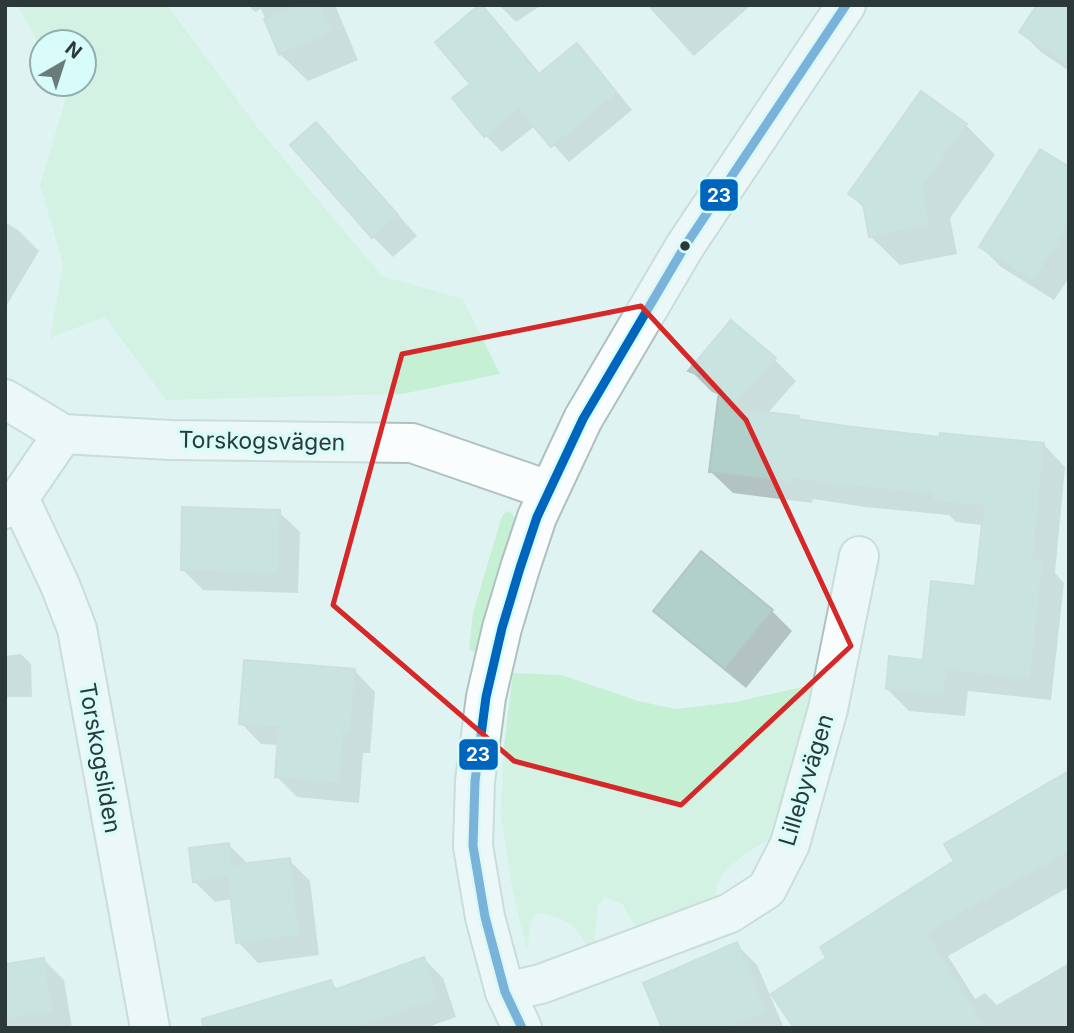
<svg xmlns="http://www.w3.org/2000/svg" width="1074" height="1033" font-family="Inter,sans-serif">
  <rect width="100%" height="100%" fill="#dff4f2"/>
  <g fill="#c6f0d3">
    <path d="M17 5H167L258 128 382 276 463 299 500 374 402 394 166 400 105 317 50 338 63 264 40 185 67 94 61 84H84V42H42V49Z"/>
    <path d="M510 511 516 520 498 579 486 609 477 649 474 652 469 649 473 613 501 519 504 513Z"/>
    <path d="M513 673 562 675 638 701 676 709 736 702 819 683 782 831C764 844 726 861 718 883 716 888 717 895 716 900L636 928 623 905 605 897 598 906 594 948C583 944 582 935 574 928 563 918 550 914 536 913L531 922 527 951 511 883 501 814 504 745Z"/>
  </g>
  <g fill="#0003">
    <path d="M248 5H335L358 60 308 81 280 54 261 9 255 12Z"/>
    <path d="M499 5H542L516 22Z"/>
    <path d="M647 5H751L694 56Z"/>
    <path d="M1069 5V71L1041 52 1021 32Z"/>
    <path d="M480 6 497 23 541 75 577 46 593 62 632 110 569 162 536 125 502 152 486 136 455 98 472 84Z"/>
    <path d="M316 124 336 144 417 236 393 257 373 237Z"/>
    <path d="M966 125 995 155 950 218 957 254 900 265 870 236 865 209 850 194Z"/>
    <path d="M1069 169V278L1054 300 1001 267 981 247Z"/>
    <path d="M5 222 18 230 39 251 5 308Z"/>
    <path d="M731 323 775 360 796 381 767 414 798 418 802 422 941 439 1044 445 1065 467 1055 573 1064 583 1051 700 968 691 965 716 909 711 887 689 924 662 976 588 983 525 956 522 949 515 865 507 813 499 812 503 733 493 711 472 720 395 712 392 691 371Z"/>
    <path d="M279 512 300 532 298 593 203 590 182 569Z"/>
    <path d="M655 611H772L792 631 746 688 676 631Z"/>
    <path d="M21 654 31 664 32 697H5V656Z"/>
    <path d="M355 671 375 692 370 753H363L359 803 297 797 277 777 279 745 261 744 241 723Z"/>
    <path d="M1069 783V887L948 956 975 999 985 993 997 1005 1069 963V1028H796L829 958 956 862Z"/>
    <path d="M228 844 249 865 289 860 310 881 319 955 258 963 238 942 232 899 215 902 194 881Z"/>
    <path d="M736 944 757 965 784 1028H664Z"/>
    <path d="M424 959 443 978 456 1017 425 1028H243L331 982 338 990Z"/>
    <path d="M44 960 64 980 72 1028H5V966Z"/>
  </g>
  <g fill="#b0d0c9" stroke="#b5c5c2" stroke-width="2">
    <path d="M296 5H320L331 32 279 55 264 19Z"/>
    <path d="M479 5H482L539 74 577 43 617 93 551 147 519 109 484 137 452 98 470 84 435 42Z"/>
    <path d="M1037 5H1069V66L1019 32Z"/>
    <path d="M921 91 967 124 922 188 929 225 869 237 863 204 848 194Z"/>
    <path d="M316 122 398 215 372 238 290 145Z"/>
    <path d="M1040 149 1069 167V225L1033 281 979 247Z"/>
    <path d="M731 320 776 358 732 408 799 416 798 419 845 426 939 437 940 433 1044 443 1033 558 1043 559 1030 679 946 670 944 695 886 689 889 656 923 660 931 581 975 586 984 506 933 501V494L844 485V486L791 478V482L709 472 720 382 688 371Z"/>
    <path d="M182 507 280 510 278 573 181 570Z"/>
    <path d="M701 551 773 610 725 669 653 611Z"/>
    <path d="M244 660 355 669 350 734 343 733 339 783 275 777 279 727 239 724Z"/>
    <path d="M1069 771V851L927 933 986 1028H794L771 994 826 958 820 947 954 861 944 844Z"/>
    <path d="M229 843 232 865 290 858 299 935 236 943 228 877 193 882 189 848Z"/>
    <path d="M737 942 767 1012 729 1028H662L643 983Z"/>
    <path d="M424 957 439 998 356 1028H203L202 1019 331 980 334 990Z"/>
    <path d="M44 958 53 1011 5 1019V964Z"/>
  </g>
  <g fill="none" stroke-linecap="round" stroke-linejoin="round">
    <defs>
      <g id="minor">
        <path d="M5 399 63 434 170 440 412 443 548 490"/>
        <path d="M19 498 60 585 77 629 150 1028"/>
        <path d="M5 509 19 498 63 434"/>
        <path d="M505 992 541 984 730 913 767 889 790 844 828 709 859 556"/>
        <path d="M522 1028 505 992 485 917 473 846 475 781 486 697 502 628 520 568 537 517 583 419 685 246 846 5"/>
      </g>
    </defs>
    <use href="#minor" stroke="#b0c0bf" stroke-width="42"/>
    <use href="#minor" stroke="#fafdfd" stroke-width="38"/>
    <defs>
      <path id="bus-1" d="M522 1028 505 992 485 917 473 846 475 781 486 697 502 628 520 568 537 517 583 419 685 246 846 5"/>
    </defs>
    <use href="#bus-1" stroke="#d7fcfa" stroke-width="14"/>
    <use href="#bus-1" stroke="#0065bd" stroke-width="9"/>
  </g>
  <path d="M0 0H1074V1033H0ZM641 306 746 420 851 646 681 805 514 761 333 605 402 354Z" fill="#dff4f2" fill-opacity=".55" fill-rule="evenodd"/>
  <path fill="none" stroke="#d62828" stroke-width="5" stroke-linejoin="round" d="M641 306 746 420 851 646 681 805 514 761 333 605 402 354Z"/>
  <circle fill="#2b3a39" stroke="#d7fcfa" stroke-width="2.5" cx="685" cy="246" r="6"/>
  <g text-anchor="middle" stroke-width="7" stroke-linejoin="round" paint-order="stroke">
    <g font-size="23" fill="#2b3a39" stroke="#d7fcfa">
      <text transform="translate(262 441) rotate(1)" y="8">Torskogsvägen</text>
      <text transform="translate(100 758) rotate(80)" y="8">Torskogsliden</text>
      <text transform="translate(806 780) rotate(-73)" y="8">Lillebyvägen</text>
    </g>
  </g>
  <g stroke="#d7fcfa" stroke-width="2.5">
    <rect x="699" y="178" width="40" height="34" rx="7" fill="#0065bd"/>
    <rect x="458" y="738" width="41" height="33" rx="7" fill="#0065bd"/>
  </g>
  <g font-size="19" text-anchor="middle" font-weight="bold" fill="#fff">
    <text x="719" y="202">23</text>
    <text x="478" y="761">23</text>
  </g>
  <rect width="1074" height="1033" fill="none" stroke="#2b3a39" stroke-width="14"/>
  <g transform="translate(63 63) rotate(39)"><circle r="33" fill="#d7fcfa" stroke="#92aead" stroke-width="2"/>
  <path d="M0-5L12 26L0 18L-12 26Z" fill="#6a7b7a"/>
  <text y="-10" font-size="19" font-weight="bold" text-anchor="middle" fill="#2b3a39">N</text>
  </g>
</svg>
